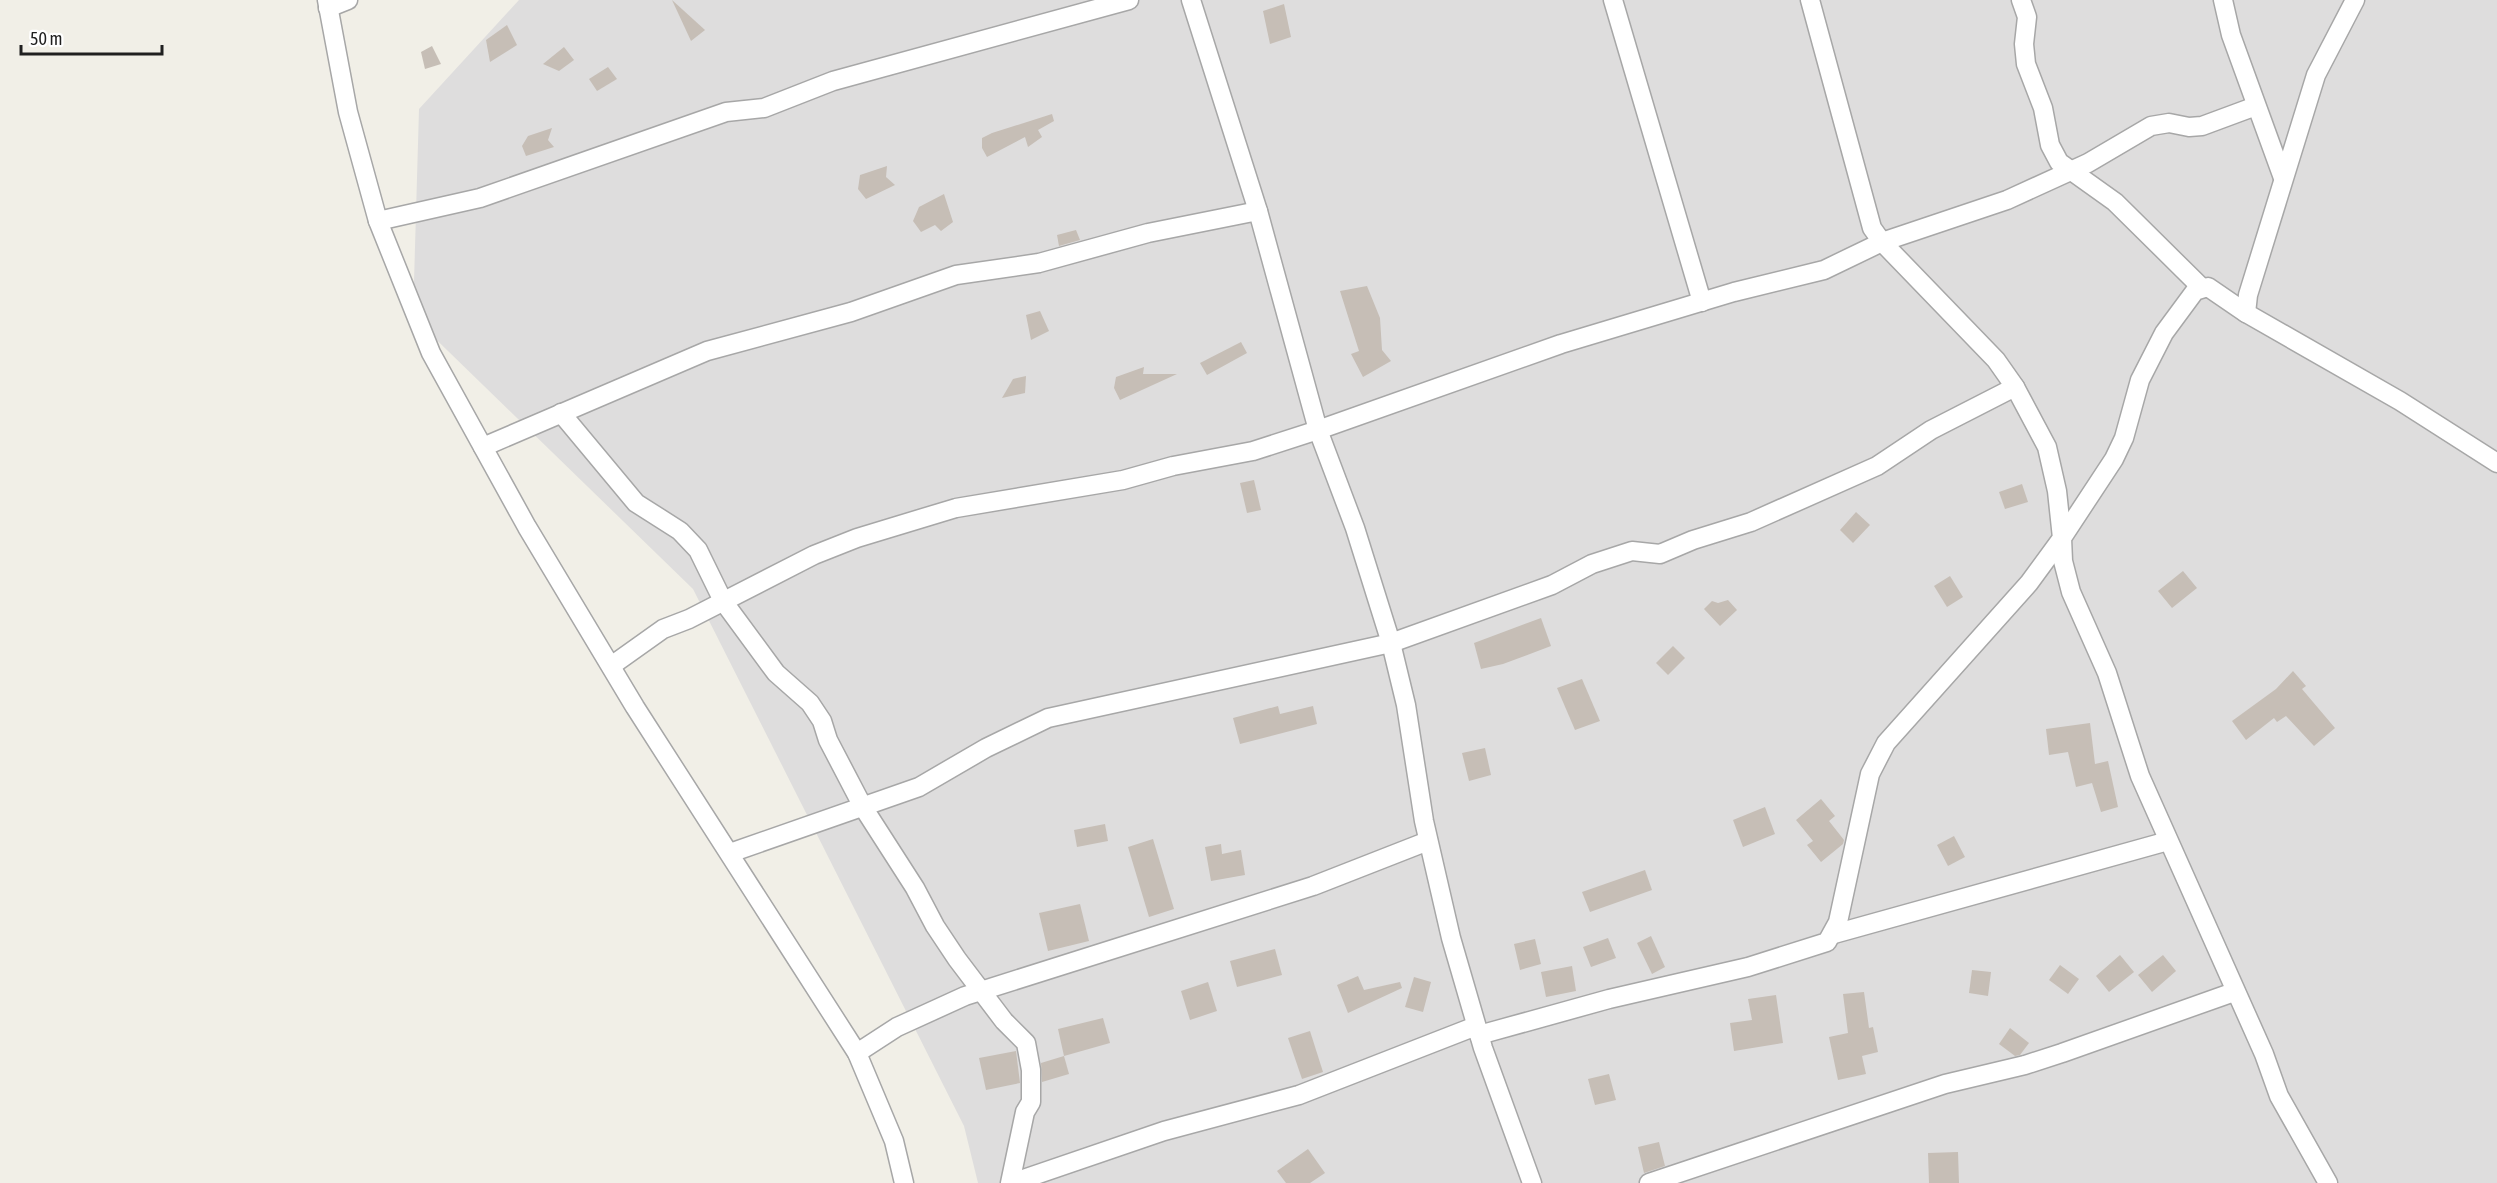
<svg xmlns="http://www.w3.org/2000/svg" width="2497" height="1183" font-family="'Asap Condensed',sans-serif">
  <rect width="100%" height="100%" fill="#f1efe7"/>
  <path fill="#dedddd" d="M519 0H2497V1183H978L964 1126 693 589 413 317 419 109Z"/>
  <g fill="#c6beb6">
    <path d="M672 0 705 30 691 41Z"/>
    <path d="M1284 4 1291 37 1270 44 1263 11Z"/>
    <path d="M507 25 517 45 490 62 486 40Z"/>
    <path d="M432 46 441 64 425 69 421 52Z"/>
    <path d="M564 47 574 60 559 71 543 64Z"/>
    <path d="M608 67 617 79 597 91 589 79Z"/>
    <path d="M1052 114 1054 121 1038 130 1042 137 1028 147 1025 137 987 157 982 148V138L992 133Z"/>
    <path d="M552 128 548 140 554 147 526 156 522 146 528 136Z"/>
    <path d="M887 166 886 177 895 185 866 199 858 189 860 175Z"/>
    <path d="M944 194 953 222 941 231 935 225 921 232 913 221 919 207Z"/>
    <path d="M1076 230 1080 240 1059 246 1057 235Z"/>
    <path d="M1367 286 1380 318 1382 350 1391 361 1363 377 1351 354 1359 351 1340 291Z"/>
    <path d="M1040 311 1049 331 1031 340 1026 315Z"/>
    <path d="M1241 342 1247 353 1207 375 1200 363Z"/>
    <path d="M1144 367 1143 374H1177L1120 400 1114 388 1116 377Z"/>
    <path d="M1026 376 1025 393 1002 398 1013 379Z"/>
    <path d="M1254 480 1261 510 1247 513 1240 483Z"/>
    <path d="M2022 484 2028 502 2005 509 1999 492Z"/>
    <path d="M1856 512 1870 525 1853 543 1840 530Z"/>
    <path d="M2183 571 2197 588 2172 608 2158 591Z"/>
    <path d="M1950 576 1963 597 1947 607 1934 586Z"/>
    <path d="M1728 600 1737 610 1720 626 1704 609 1712 601 1718 603Z"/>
    <path d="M1541 618 1551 646 1503 664 1481 669 1474 643Z"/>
    <path d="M1673 646 1685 658 1668 675 1656 663Z"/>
    <path d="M2293 671 2306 686 2302 689 2335 728 2314 746 2286 716 2277 722 2274 718 2246 740 2232 721 2276 689Z"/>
    <path d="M1582 679 1600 721 1575 730 1557 688Z"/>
    <path d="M1278 706 1280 714 1313 706 1317 724 1240 744 1233 718Z"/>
    <path d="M2090 723 2095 764 2108 761 2118 807 2101 812 2092 783 2076 787 2068 752 2049 755 2046 729Z"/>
    <path d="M1485 748 1491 775 1469 781 1462 753Z"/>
    <path d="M1821 799 1835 816 1829 821 1844 840 1843 844 1821 862 1807 845 1813 841 1796 820Z"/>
    <path d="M1765 807 1775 834 1743 847 1733 820Z"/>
    <path d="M1105 824 1108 841 1077 847 1074 830Z"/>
    <path d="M1954 836 1965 857 1948 866 1937 845Z"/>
    <path d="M1153 839 1174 909 1149 917 1128 847Z"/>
    <path d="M1221 844 1222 854 1241 850 1245 875 1211 881 1205 847Z"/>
    <path d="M1645 870 1652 890 1590 912 1582 892Z"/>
    <path d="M1080 904 1089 941 1048 951 1039 913Z"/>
    <path d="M1651 936 1665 967 1652 974 1637 943Z"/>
    <path d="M1608 938 1616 958 1591 967 1583 947Z"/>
    <path d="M1535 939 1541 964 1520 970 1514 944Z"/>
    <path d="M1275 949 1282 975 1237 987 1230 961Z"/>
    <path d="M2120 955 2134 972 2109 992 2096 976Z"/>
    <path d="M2163 955 2176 971 2152 992 2138 975Z"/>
    <path d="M2060 965 2079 979 2068 994 2049 980Z"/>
    <path d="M1572 966 1576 991 1546 997 1541 972Z"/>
    <path d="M1972 970 1991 972 1988 996 1969 993Z"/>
    <path d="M1358 976 1364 990 1400 982 1402 988 1348 1013 1337 985Z"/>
    <path d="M1414 977 1431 982 1423 1012 1405 1007Z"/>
    <path d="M1208 982 1217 1011 1190 1020 1181 991Z"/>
    <path d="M1864 992 1869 1028 1873 1027 1878 1052 1862 1056 1866 1074 1838 1080 1829 1037 1848 1033 1843 994Z"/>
    <path d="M1776 995 1783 1043 1734 1051 1730 1023 1752 1020 1748 999Z"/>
    <path d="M1103 1018 1110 1043 1064 1056 1058 1029Z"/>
    <path d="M2010 1028 2029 1043 2020 1055 2015 1056 1999 1044Z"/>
    <path d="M1310 1031 1323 1072 1302 1079 1288 1038Z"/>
    <path d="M1016 1051 1020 1083 986 1090 979 1058Z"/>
    <path d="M1064 1056 1069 1074 1042 1082 1041 1063Z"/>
    <path d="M1609 1074 1616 1100 1595 1105 1588 1079Z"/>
    <path d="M1659 1142 1665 1166 1644 1173 1638 1147Z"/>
    <path d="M1308 1149 1325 1173 1310 1183H1286L1277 1171Z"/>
    <path d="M1958 1152 1959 1183H1929L1928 1153Z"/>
  </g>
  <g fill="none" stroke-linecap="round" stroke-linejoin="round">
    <defs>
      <g id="minor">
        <path d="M327 0 348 112 378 221 431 353 527 527 635 707 857 1053 894 1141 904 1183"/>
        <path d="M1191 0 1258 211 1318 430 1355 528 1391 643 1406 705 1424 821 1451 938 1483 1048 1532 1183"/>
        <path d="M1613 0 1702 302"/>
        <path d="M2021 0 2027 17 2024 44 2026 64 2043 108 2050 145 2059 162 2115 202 2202 288"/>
        <path d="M2223 0 2231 35 2283 178"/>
        <path d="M2355 0 2316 75 2248 295 2246 313 2400 401 2497 463"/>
        <path d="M328 8 348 0"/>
        <path d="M378 221 480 198 726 112 764 108 833 81 1129 0"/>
        <path d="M2246 313 2208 287 2195 291 2164 333 2140 380 2124 438 2114 459 2062 538 2063 561 2071 592 2107 673 2140 776 2264 1054 2279 1096 2328 1183"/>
        <path d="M561 413 636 503 680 531 698 550 723 601 776 673 810 703 822 721 828 740 863 807 915 888 935 926 957 959 1004 1021 1026 1043 1031 1070V1102L1025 1112 1010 1183"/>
        <path d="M483 447 707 351 851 312 956 275 1039 263 1148 233 1258 211"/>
        <path d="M611 666 663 629 689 619 814 555 857 538 956 508 1123 480 1173 466 1253 451 1318 430 1561 344 1734 292 1824 270 1882 242 2007 200 2088 163 2151 126 2169 123 2189 127 2202 126 2256 106"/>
        <path d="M730 853 919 787 986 748 1048 718 1391 643 1552 585 1592 564 1632 551 1660 554 1693 540 1751 522 1877 466 1931 430 2015 387"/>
        <path d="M1834 934 2168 841"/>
        <path d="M1479 1035 1609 999 1748 967 1827 942 1838 922 1870 774 1886 743 2029 583 2062 538 2057 491 2047 447 2015 387 1996 360 1882 242 1872 228 1810 0"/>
        <path d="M857 1053 897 1027 965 996 1313 886 1428 841"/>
        <path d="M1012 1183 1164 1131 1299 1095 1476 1026"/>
        <path d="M1649 1183 1945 1084 2025 1065 2062 1053 2234 992"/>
      </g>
    </defs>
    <use href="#minor" stroke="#a7a7a7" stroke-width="21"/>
    <use href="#minor" stroke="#fff" stroke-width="18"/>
  </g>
  <path d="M21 45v9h141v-9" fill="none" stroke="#202020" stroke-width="3"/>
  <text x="30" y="45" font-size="18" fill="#202020" stroke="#ffffff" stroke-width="4.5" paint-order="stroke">50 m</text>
</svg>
